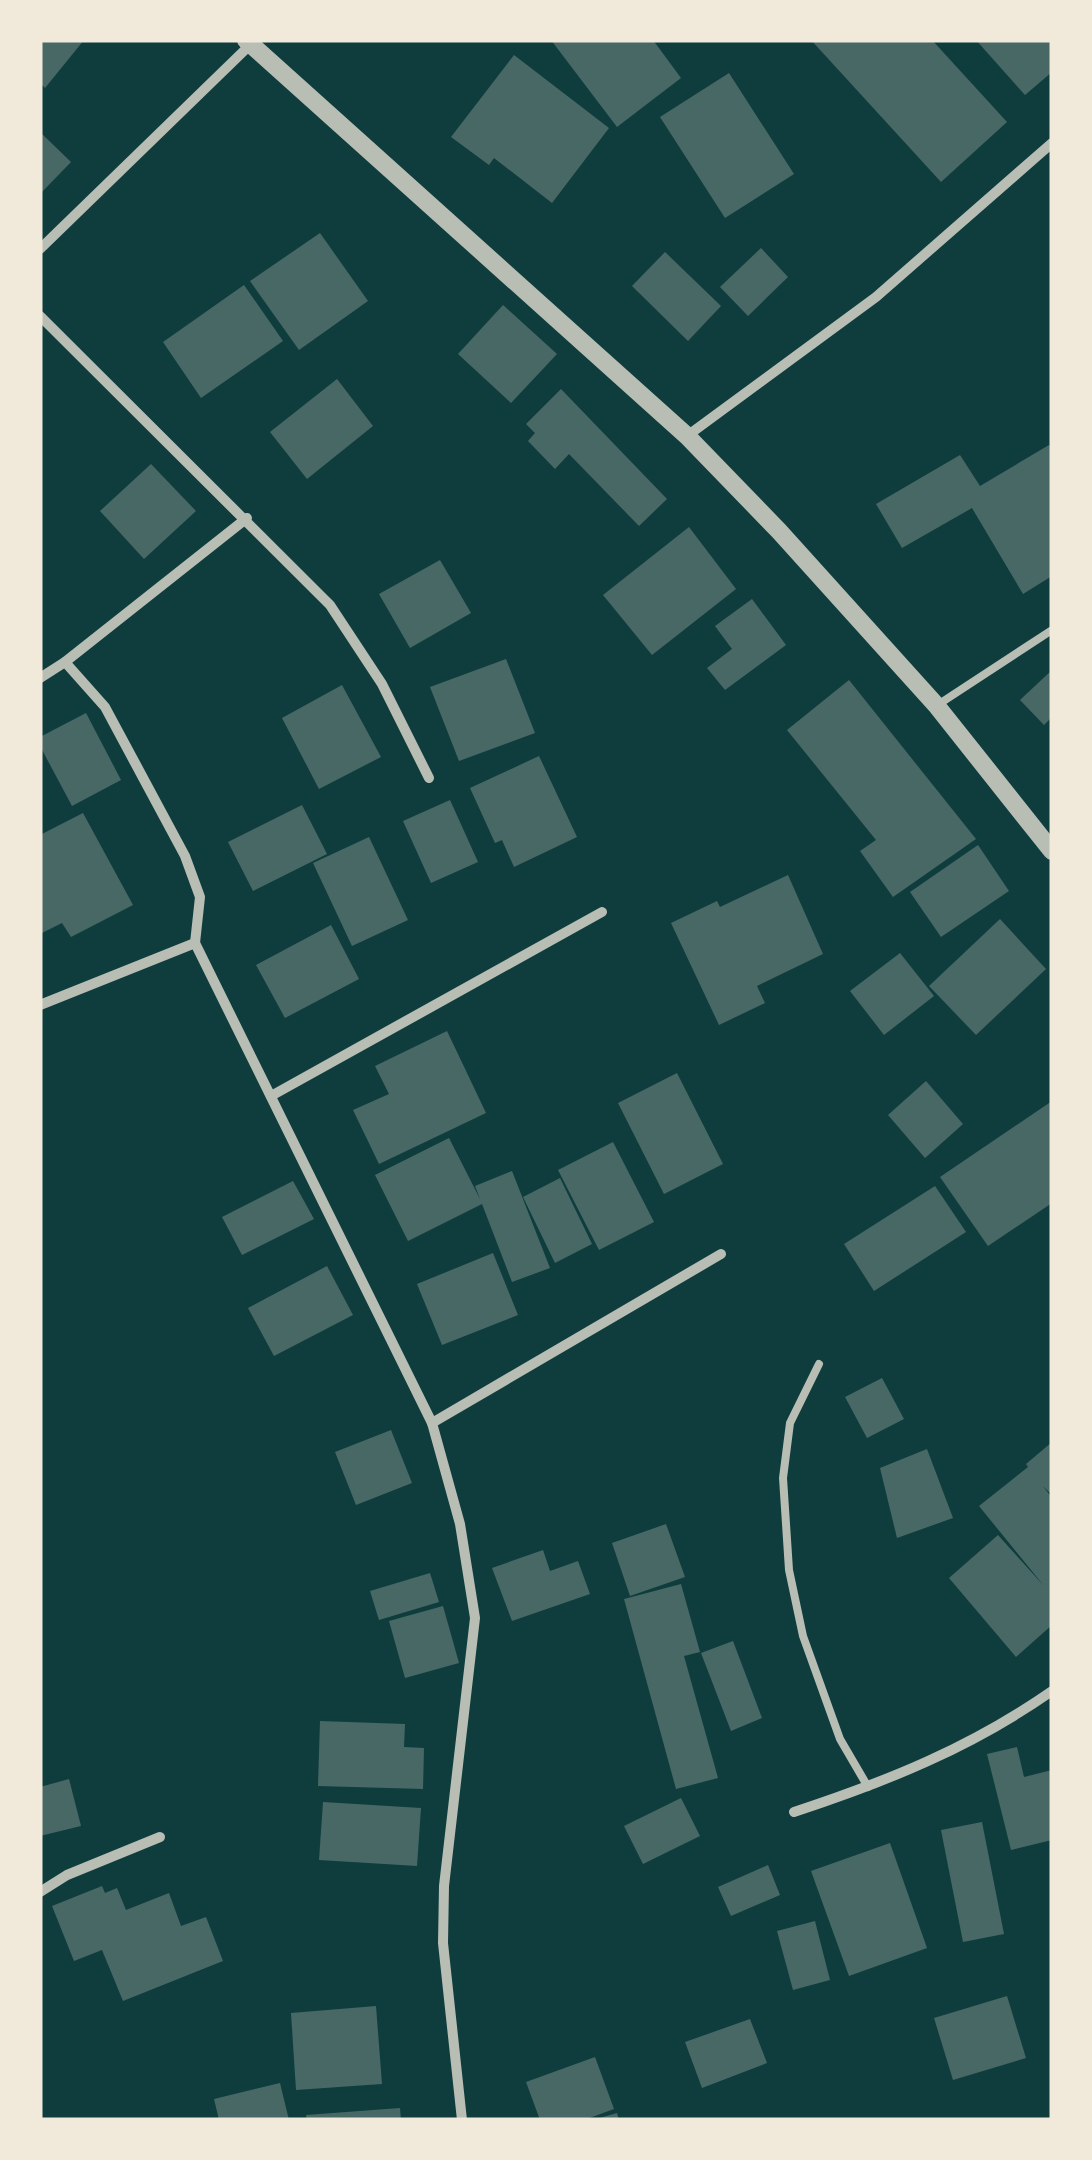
<svg xmlns="http://www.w3.org/2000/svg" width="1092" height="2160" font-family="'Source Serif 4',serif">
  <rect width="100%" height="100%" fill="#0f3d3e"/>
  <g fill="#486865">
    <path d="M40 40H84L45 88 40 83Z"/>
    <path d="M551 40H653L681 78 617 127Z"/>
    <path d="M811 40H932L1007 122 941 182Z"/>
    <path d="M976 40H1052V72L1025 95Z"/>
    <path d="M514 55 609 128 552 203 494 158 489 165 451 137Z"/>
    <path d="M729 73 794 174 725 218 660 117Z"/>
    <path d="M40 132 71 162 40 194Z"/>
    <path d="M320 233 368 301 299 350 250 281Z"/>
    <path d="M761 248 788 277 748 316 720 287Z"/>
    <path d="M665 252 721 306 688 341 632 286Z"/>
    <path d="M244 285 283 341 201 398 163 342Z"/>
    <path d="M503 305 557 354 511 403 458 354Z"/>
    <path d="M337 379 373 426 307 479 270 432Z"/>
    <path d="M561 389 667 499 639 526 569 454 555 469 528 441 535 433 526 424Z"/>
    <path d="M1049 445 1052 450V576L1023 594 972 508 902 548 876 504 960 455 980 486Z"/>
    <path d="M151 464 196 511 144 559 100 511Z"/>
    <path d="M689 527 736 589 652 655 603 595Z"/>
    <path d="M440 560 471 613 410 648 379 594Z"/>
    <path d="M752 599 786 645 725 690 707 668 732 649 715 626Z"/>
    <path d="M506 659 535 733 459 761 430 687Z"/>
    <path d="M1052 670V717L1044 725 1020 700Z"/>
    <path d="M849 680 976 839 893 897 860 851 876 840 787 730Z"/>
    <path d="M342 685 381 757 319 789 282 718Z"/>
    <path d="M86 713 121 780 72 806 40 746V737Z"/>
    <path d="M539 756 577 837 514 867 502 840 495 843 470 788Z"/>
    <path d="M450 800 478 862 431 883 403 821Z"/>
    <path d="M302 805 327 854 253 891 228 842Z"/>
    <path d="M83 813 133 905 71 937 62 923 40 934V835Z"/>
    <path d="M369 837 408 920 352 946 313 863Z"/>
    <path d="M978 845 1009 891 941 937 910 892Z"/>
    <path d="M788 875 823 954 757 986 765 1003 719 1025 671 923 717 901 720 907Z"/>
    <path d="M1000 919 1046 969 976 1035 929 986Z"/>
    <path d="M331 925 359 979 285 1018 256 965Z"/>
    <path d="M900 953 934 996 884 1035 850 991Z"/>
    <path d="M447 1031 486 1113 379 1164 353 1110 389 1094 375 1066Z"/>
    <path d="M677 1073 723 1164 664 1194 618 1103Z"/>
    <path d="M926 1081 963 1124 925 1158 888 1115Z"/>
    <path d="M1052 1101V1203L988 1246 940 1177Z"/>
    <path d="M449 1138 480 1199 475 1186 512 1171 550 1268 512 1282 482 1204 408 1241 375 1175Z"/>
    <path d="M613 1142 654 1222 599 1250 558 1170Z"/>
    <path d="M560 1178 592 1244 555 1263 523 1197Z"/>
    <path d="M293 1181 314 1219 242 1255 222 1217Z"/>
    <path d="M935 1186 966 1232 874 1291 844 1244Z"/>
    <path d="M493 1253 518 1315 442 1345 417 1284Z"/>
    <path d="M327 1266 353 1315 274 1356 248 1308Z"/>
    <path d="M882 1378 904 1419 867 1438 845 1397Z"/>
    <path d="M391 1430 412 1483 356 1505 335 1452Z"/>
    <path d="M1052 1442V1495L1043 1486 1052 1498V1625L1016 1657 949 1578 998 1535 1044 1586 979 1506 1028 1467 1026 1464Z"/>
    <path d="M927 1449 953 1518 897 1538 880 1468Z"/>
    <path d="M666 1524 685 1577 630 1596 612 1543Z"/>
    <path d="M543 1550 550 1571 578 1561 590 1594 512 1621 492 1568Z"/>
    <path d="M430 1573 439 1602 379 1620 370 1591Z"/>
    <path d="M681 1584 700 1652 684 1656 718 1778 676 1789 624 1599Z"/>
    <path d="M443 1606 459 1663 405 1678 389 1621Z"/>
    <path d="M733 1641 762 1718 731 1731 701 1653Z"/>
    <path d="M320 1721 405 1724 404 1747 424 1748 423 1789 318 1786Z"/>
    <path d="M1017 1747 1024 1777 1052 1770V1840L1011 1850 987 1754Z"/>
    <path d="M69 1779 81 1826 40 1836V1787Z"/>
    <path d="M681 1798 700 1836 643 1864 624 1826Z"/>
    <path d="M323 1802 421 1808 417 1866 319 1860Z"/>
    <path d="M982 1822 1004 1934 963 1942 941 1830Z"/>
    <path d="M890 1843 927 1948 849 1976 811 1871Z"/>
    <path d="M768 1865 780 1895 731 1916 718 1887Z"/>
    <path d="M102 1886 105 1893 117 1888 126 1910 169 1893 181 1926 206 1917 223 1961 123 2001 102 1950 74 1961 52 1906Z"/>
    <path d="M815 1921 830 1980 793 1990 777 1931Z"/>
    <path d="M1007 1996 1026 2058 953 2080 934 2018Z"/>
    <path d="M376 2006 382 2084 296 2090 291 2013Z"/>
    <path d="M750 2019 767 2063 702 2088 685 2042Z"/>
    <path d="M595 2057 614 2109 584 2120H540L526 2082Z"/>
    <path d="M280 2083 289 2120H219L214 2099Z"/>
    <path d="M400 2108 401 2120H307L306 2115Z"/>
    <path d="M617 2113 619 2120H596V2119Z"/>
  </g>
  <g fill="none" stroke-linecap="round" stroke-linejoin="round">
    <g stroke="#b8beb3" stroke-width="8">
      <path d="M939 704 1052 630"/>
      <path d="M819 1364 790 1423 783 1478 789 1570 803 1636 840 1739 868 1787"/>
    </g>
    <g stroke="#b8beb3" stroke-width="10">
      <path d="M40 249 251 44"/>
      <path d="M40 316 330 605 382 684 429 778"/>
      <path d="M687 436 876 297 1052 143"/>
      <path d="M65 662 105 707 185 856 200 897 195 943"/>
      <path d="M40 678 65 662 247 518"/>
      <path d="M40 1005 195 943 432 1423 460 1524 475 1618 444 1886 443 1943 462 2120"/>
      <path d="M271 1096 602 912"/>
      <path d="M432 1423 721 1254"/>
      <path d="M794 1812C888 1781 970 1748 1052 1691"/>
      <path d="M40 1892 67 1875 160 1837"/>
    </g>
    <path stroke="#b8beb3" stroke-width="18" d="M246 40 687 436 779 531 936 705 1052 851"/>
  </g>
  <rect width="1092" height="2160" fill="none" stroke="#f1e9da" stroke-width="85"/>
</svg>
